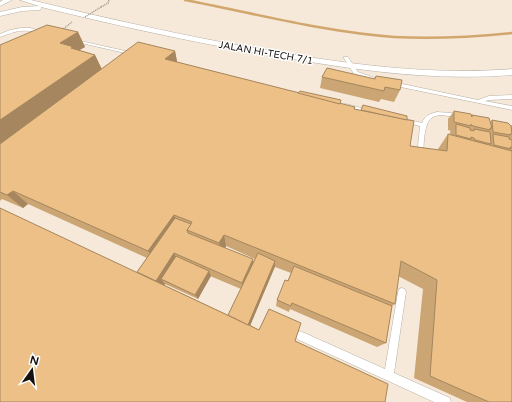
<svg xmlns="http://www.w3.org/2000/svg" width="512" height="402" font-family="'Varela Round',sans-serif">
  <rect width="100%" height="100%" fill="#fef6ec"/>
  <rect fill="#f6e9d9" x="0" y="0" width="512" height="402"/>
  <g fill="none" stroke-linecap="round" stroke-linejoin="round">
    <path stroke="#d2a76e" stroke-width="2.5" d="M185 0C254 13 323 32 394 37 433 39 473 37 512 33"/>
    <defs>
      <g id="service">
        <path d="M21 28H30L44 32 42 33C22 29 19 30 0 37V34L10 30Z"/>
        <path d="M72 39 134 53 136 54 134 55 72 41Z"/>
        <path d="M344 57H348L358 72 375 78V80H371L354 74 344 58Z"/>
        <path d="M393 82 478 100 489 96 512 95V99L489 100 485 101 512 106V110L391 85V83Z"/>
        <path d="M346 104 373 111 374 112 371 114 344 107V105Z"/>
        <path d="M437 112C446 113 457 112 464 117L461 119C453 117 440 113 433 117 423 122 424 146 423 156L422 158H418L417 156 420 126 404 122 403 121 406 119 422 123C425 115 430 114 437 112Z"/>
        <path d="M402 288 405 289 406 292 394 373 450 398 451 402H434L297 339 295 336 297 333 300 331 385 369 398 292 399 289Z"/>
      </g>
      <g id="minor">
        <path d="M3 0H12L0 6V2Z"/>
        <path d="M20 0H31C117 21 202 40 289 54 363 66 437 75 512 69V75C436 81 362 71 287 58 204 45 123 27 41 7V9L39 10 22 11 0 16V12L22 7 39 6Z"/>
      </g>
    </defs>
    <use href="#service" stroke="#b7b0a6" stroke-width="1"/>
    <use href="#minor" stroke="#b7b0a6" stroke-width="1"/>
    <g stroke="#9e9891" stroke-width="1.5" stroke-dasharray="1 1" stroke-linecap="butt">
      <path d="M101 7 108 3 109 0"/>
      <path d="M62 30 72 22"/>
    </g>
    <use href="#service" fill="#fff" fill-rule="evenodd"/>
    <use href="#minor" fill="#fff" fill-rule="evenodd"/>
    <path stroke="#9e9891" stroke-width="1.5" stroke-dasharray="1 1" stroke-linecap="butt" d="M85 17 101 7"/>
  </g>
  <g fill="#cba573" fill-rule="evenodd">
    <path d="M78 32 85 47 79 50 95 55 102 69 175 51 177 62 340 104 354 109 407 120 410 146 438 150V149L448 134 450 135V132L451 131 448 130V119L454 111 472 116V115L490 122 492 120 510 126 512 125V402H467L414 378 423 289 398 276 395 304 392 306 386 343 377 347 290 309 289 312 276 306 277 300 288 281 291 273 275 267 250 325 259 330 295 341 385 402 137 272 147 258 28 204 23 208 2 199 0 201V45ZM226 246 255 259 253 262V259L225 248ZM210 276 241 289 228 315 164 285 165 284 198 299Z"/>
    <path d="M327 68 400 90 394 102 381 99 379 102 320 88 322 77Z"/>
  </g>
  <g fill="#a5865e">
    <path d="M78 32 85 47 76 52 60 43Z"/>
    <path d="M175 51 178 66 165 59Z"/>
    <path d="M95 55 102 70 0 145V120Z"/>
    <path d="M13 191 28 204 23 208 7 195Z"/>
    <path d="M174 215 180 228 156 262 148 251Z"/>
    <path d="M224 235 226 246 222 255 219 243Z"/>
    <path d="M174 253 179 262 161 279 165 284 162 289 155 282Z"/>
    <path d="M253 259 254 268 243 290 242 283Z"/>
    <path d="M275 261V266L248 331 247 327Z"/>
    <path d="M209 271 211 276 198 299 195 295Z"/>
  </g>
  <g fill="#ecc086" stroke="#a5865e">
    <path d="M47 25 78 32 60 43 74 47 71 48 95 55 0 120V45Z"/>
    <path d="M138 42 175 51 165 59 355 107 354 109 414 121 410 146 447 151 448 134 512 151V402H489L430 376 437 280 401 261 395 304 224 235 219 243 187 230 192 222 174 215 148 251 13 191 7 195 0 192V144Z"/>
    <path d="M327 68 375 79 376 76 402 80 400 90 385 87 384 91 322 77Z"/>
    <path d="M300 91 341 100 340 104 298 93Z"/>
    <path d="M363 105 407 116V120L361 110Z"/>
    <path d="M454 111 471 114 472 117V115L489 118 492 128H490V130L473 126 471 124V126L454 122Z"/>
    <path d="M492 120 508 123 511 126 512 134H510V135L493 132Z"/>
    <path d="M456 124 470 128V130L474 131V129L490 132 491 144 475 140 474 138 471 137V139L456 135Z"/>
    <path d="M493 134 509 137V139L512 140V148L510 147 511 149 494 145Z"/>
    <path d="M0 208 259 330 269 309 301 323 295 341 388 384 385 402H0Z"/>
    <path d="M175 218 191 224 187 230 188 233 253 259 242 283 174 253 156 281 137 272Z"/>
    <path d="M258 253 275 261 248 325 228 315Z"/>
    <path d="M176 256 209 271 195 295 161 279Z"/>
    <path d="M294 266 392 306 386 343 292 303 291 306 277 300 285 280 288 281Z"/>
  </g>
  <g text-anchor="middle" stroke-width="3" stroke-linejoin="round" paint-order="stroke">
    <g font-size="10" fill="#14110e" stroke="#fff">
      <text transform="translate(266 52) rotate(10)" y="4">JALAN HI-TECH 7/1</text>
    </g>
  </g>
  <g transform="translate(32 370) rotate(14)" stroke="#ffffff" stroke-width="3" paint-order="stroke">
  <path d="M0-3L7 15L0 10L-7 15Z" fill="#14110e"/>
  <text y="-6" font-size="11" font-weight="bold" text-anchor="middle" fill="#14110e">N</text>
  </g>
</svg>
